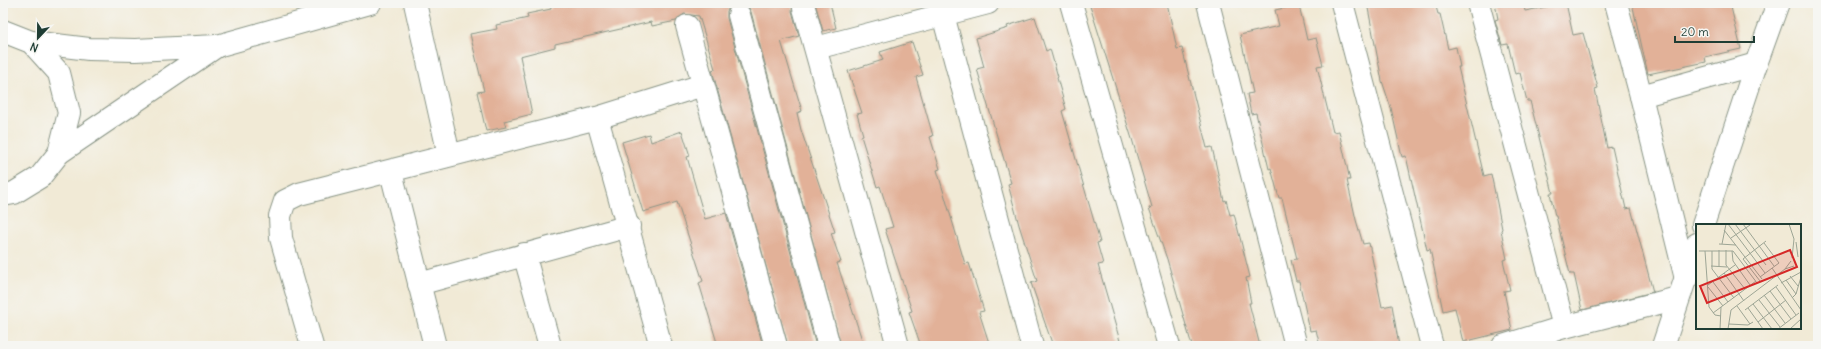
<svg xmlns="http://www.w3.org/2000/svg" width="1821" height="349" font-family="Delius,sans-serif">
  <rect width="100%" height="100%" fill="#f6f6f2"/>
  <filter id="ink" filterUnits="userSpaceOnUse"><feTurbulence type="fractalNoise" baseFrequency=".025" numOctaves="2"/><feDisplacementMap in="SourceGraphic" scale="8" xChannelSelector="R" yChannelSelector="G"/><feConvolveMatrix kernelMatrix="1 2 1 2 8 2 1 2 1" color-interpolation-filters="sRGB"/></filter>
  <filter id="wash" filterUnits="userSpaceOnUse"><feTurbulence type="fractalNoise" baseFrequency=".012" numOctaves="4" result="noise"/><feDisplacementMap in="SourceGraphic" scale="16" xChannelSelector="R" yChannelSelector="G"/><feGaussianBlur stdDeviation="0.9" result="paint"/><feColorMatrix in="noise" values="0 0 0 0 0 0 0 0 0 0 0 0 0 0 0 0 0 1.4 0 .05"/><feComposite in="paint" operator="in"/></filter>
  <g filter="url(#wash)">
    <rect width="100%" height="100%" fill="#f1ead6"/>
    <g id="blocks">
      <g fill="#e2b198">
        <path d="M550 3H736L730 6 727 11V18L816 346H788L712 70 715 69 699 16 684 14 676 21 652 26 651 22 555 44V47L520 56 532 114 504 121 506 127 486 131 477 92 484 91 470 34 497 29 496 25 528 18 527 14 551 9Z"/>
        <path d="M742 3H793L792 11 799 36 781 41 802 111 797 113 801 130 835 232 831 233 841 262 837 263 864 346H841L751 12 748 6Z"/>
        <path d="M815 3H830L836 28 823 31Z"/>
        <path d="M1089 3H1167L1177 49 1182 48 1207 148 1212 147 1224 201 1226 200 1230 215 1234 214 1250 277 1246 278 1251 303H1249L1260 346H1192L1167 259 1149 208 1152 207 1132 139Z"/>
        <path d="M1367 3H1435L1438 14H1440L1448 49 1456 47 1460 67H1458L1484 176 1491 174 1497 203 1502 229 1501 230 1507 259 1503 260 1510 290 1504 291 1512 330 1463 342 1455 308 1443 311 1430 249 1427 250 1406 156 1402 157 1391 108 1382 81Z"/>
        <path d="M1495 3H1523L1525 11 1566 3 1573 35 1583 33 1598 88 1595 89 1607 148 1612 147 1626 209 1631 208 1653 292 1582 310 1574 274H1570L1556 216H1555L1550 193H1553L1530 101H1527L1520 73 1515 74 1508 44 1502 45 1495 20 1498 19Z"/>
        <path d="M1632 3H1730L1741 49 1705 57 1706 62 1648 74Z"/>
        <path d="M1299 5 1307 40 1316 38 1323 65 1317 66 1333 132 1339 131 1350 180H1347L1356 220 1363 244 1369 243 1382 307 1392 305 1399 346H1320L1316 330 1310 331 1299 281H1296L1291 260 1297 259 1282 198H1279L1271 168 1269 169 1256 113 1251 114 1247 94 1253 93 1240 35 1279 26 1275 10Z"/>
        <path d="M1035 17 1046 51 1050 49 1058 77 1057 78 1066 109 1062 111 1100 242 1097 243 1103 264 1098 265 1120 341 1102 346H1053L1031 283 1037 281 1019 225 1008 184 1011 183 977 69 984 67 976 38 1008 28 1007 26Z"/>
        <path d="M912 42 923 75 916 77 933 136 930 137 940 169 937 170 965 264 969 263 984 311 979 312 990 346H921L909 312 912 311 885 229 893 227 880 186 877 187 861 136 863 135 857 114 862 113 848 71 883 60 880 52Z"/>
        <path d="M682 131 690 156 687 157 705 219 726 213 763 346H718L699 283 703 281 677 202 643 212 622 142 649 134 651 142Z"/>
      </g>
    </g>
  </g>
  <g filter="url(#ink)">
    <use href="#blocks" fill-opacity="0" stroke="#889485" stroke-width="1"/>
    <g fill="none" stroke-linecap="round" stroke-linejoin="round">
      <defs>
        <g id="street">
          <path d="M415 3 449 155"/>
          <path d="M1071 3 1169 346"/>
          <path d="M1208 3 1296 346"/>
          <path d="M1342 3 1432 346"/>
          <path d="M1478 3 1564 327"/>
          <path d="M1616 3 1641 96 1686 279"/>
          <path d="M804 8 898 346"/>
          <path d="M739 15 829 346"/>
          <path d="M943 15 1032 346"/>
          <path d="M687 26 776 346"/>
          <path d="M3 31 31 42 59 73 69 113 59 153 40 177 14 193 3 195"/>
          <path d="M31 42 89 49 135 50 217 46 59 153"/>
          <path d="M217 46 370 3"/>
          <path d="M816 48 988 3"/>
          <path d="M1641 96 1756 64"/>
          <path d="M597 118 661 346"/>
          <path d="M391 172 435 346"/>
          <path d="M1703 225 1756 64 1778 3"/>
          <path d="M524 254 550 346"/>
          <path d="M419 284 629 226"/>
          <path d="M312 346 281 238 280 216 285 201 299 194 597 118 703 85"/>
          <path d="M1503 346 1564 327 1678 298"/>
          <path d="M1663 346 1697 244"/>
        </g>
      </defs>
      <use href="#street" stroke="#889485" stroke-width="24"/>
      <use href="#street" stroke="#fff" stroke-width="22"/>
    </g>
  </g>
  <g transform="translate(1696 224)">
    <rect width="105" height="105" fill="#f1ead6"/>
    <path fill="none" stroke="#9da595" stroke-width="1" d="M32 0 69 49M39 0 70 41M47 0 78 42M93 0 98 15 96 34M28 6 66 55M35 14 54 1M100 18 102 33M23 20 40 21M26 20 30 0M30 26V41L49 65M3 27H37L61 59M9 27 13 83 19 91 25 92M16 27V45L38 74M36 27 37 37 54 61M95 37 89 45 98 42M15 42 31 43M23 42V26M76 44 105 86M28 49 48 77M94 52 102 62M64 53 83 39 68 19M90 56 100 70M64 57 47 35 70 17M17 58 32 78M85 59 105 48M12 61 39 41M12 63 27 82M80 63 100 91M74 67 95 95M68 71 89 99M96 74 100 70 105 53M63 76 84 103M57 80 76 105M41 82 54 100M52 84 67 105M49 86 82 61M17 89 60 57M62 98 90 76M33 100 52 101 57 98M24 105 25 83M32 105 35 86 89 45M82 105 103 89M94 105 105 95"/>
    <path fill="#d62828" fill-opacity="0.15" stroke="#d62828" stroke-width="2" d="M94 26 101 43 11 79 4 62Z"/>
    <rect width="105" height="105" fill="none" stroke="#1f3d34" stroke-width="2"/>
  </g>
  <rect width="1821" height="349" fill="none" stroke="#f6f6f2" stroke-width="16"/>
  <g transform="translate(38 38) rotate(202)" stroke="#f6f6f2" stroke-width="3" paint-order="stroke">
  <path d="M0-3L7 15L0 10L-7 15Z" fill="#1f3d34"/>
  <text y="-6" font-size="11" font-weight="bold" text-anchor="middle" fill="#1f3d34">N</text>
  </g>
  <path d="M1675 36v6h79v-6" fill="none" stroke="#1f3d34" stroke-width="2"/>
  <text x="1681" y="36" font-size="12" fill="#1f3d34" stroke="#f6f6f2" stroke-width="3" paint-order="stroke">20 m</text>
</svg>
